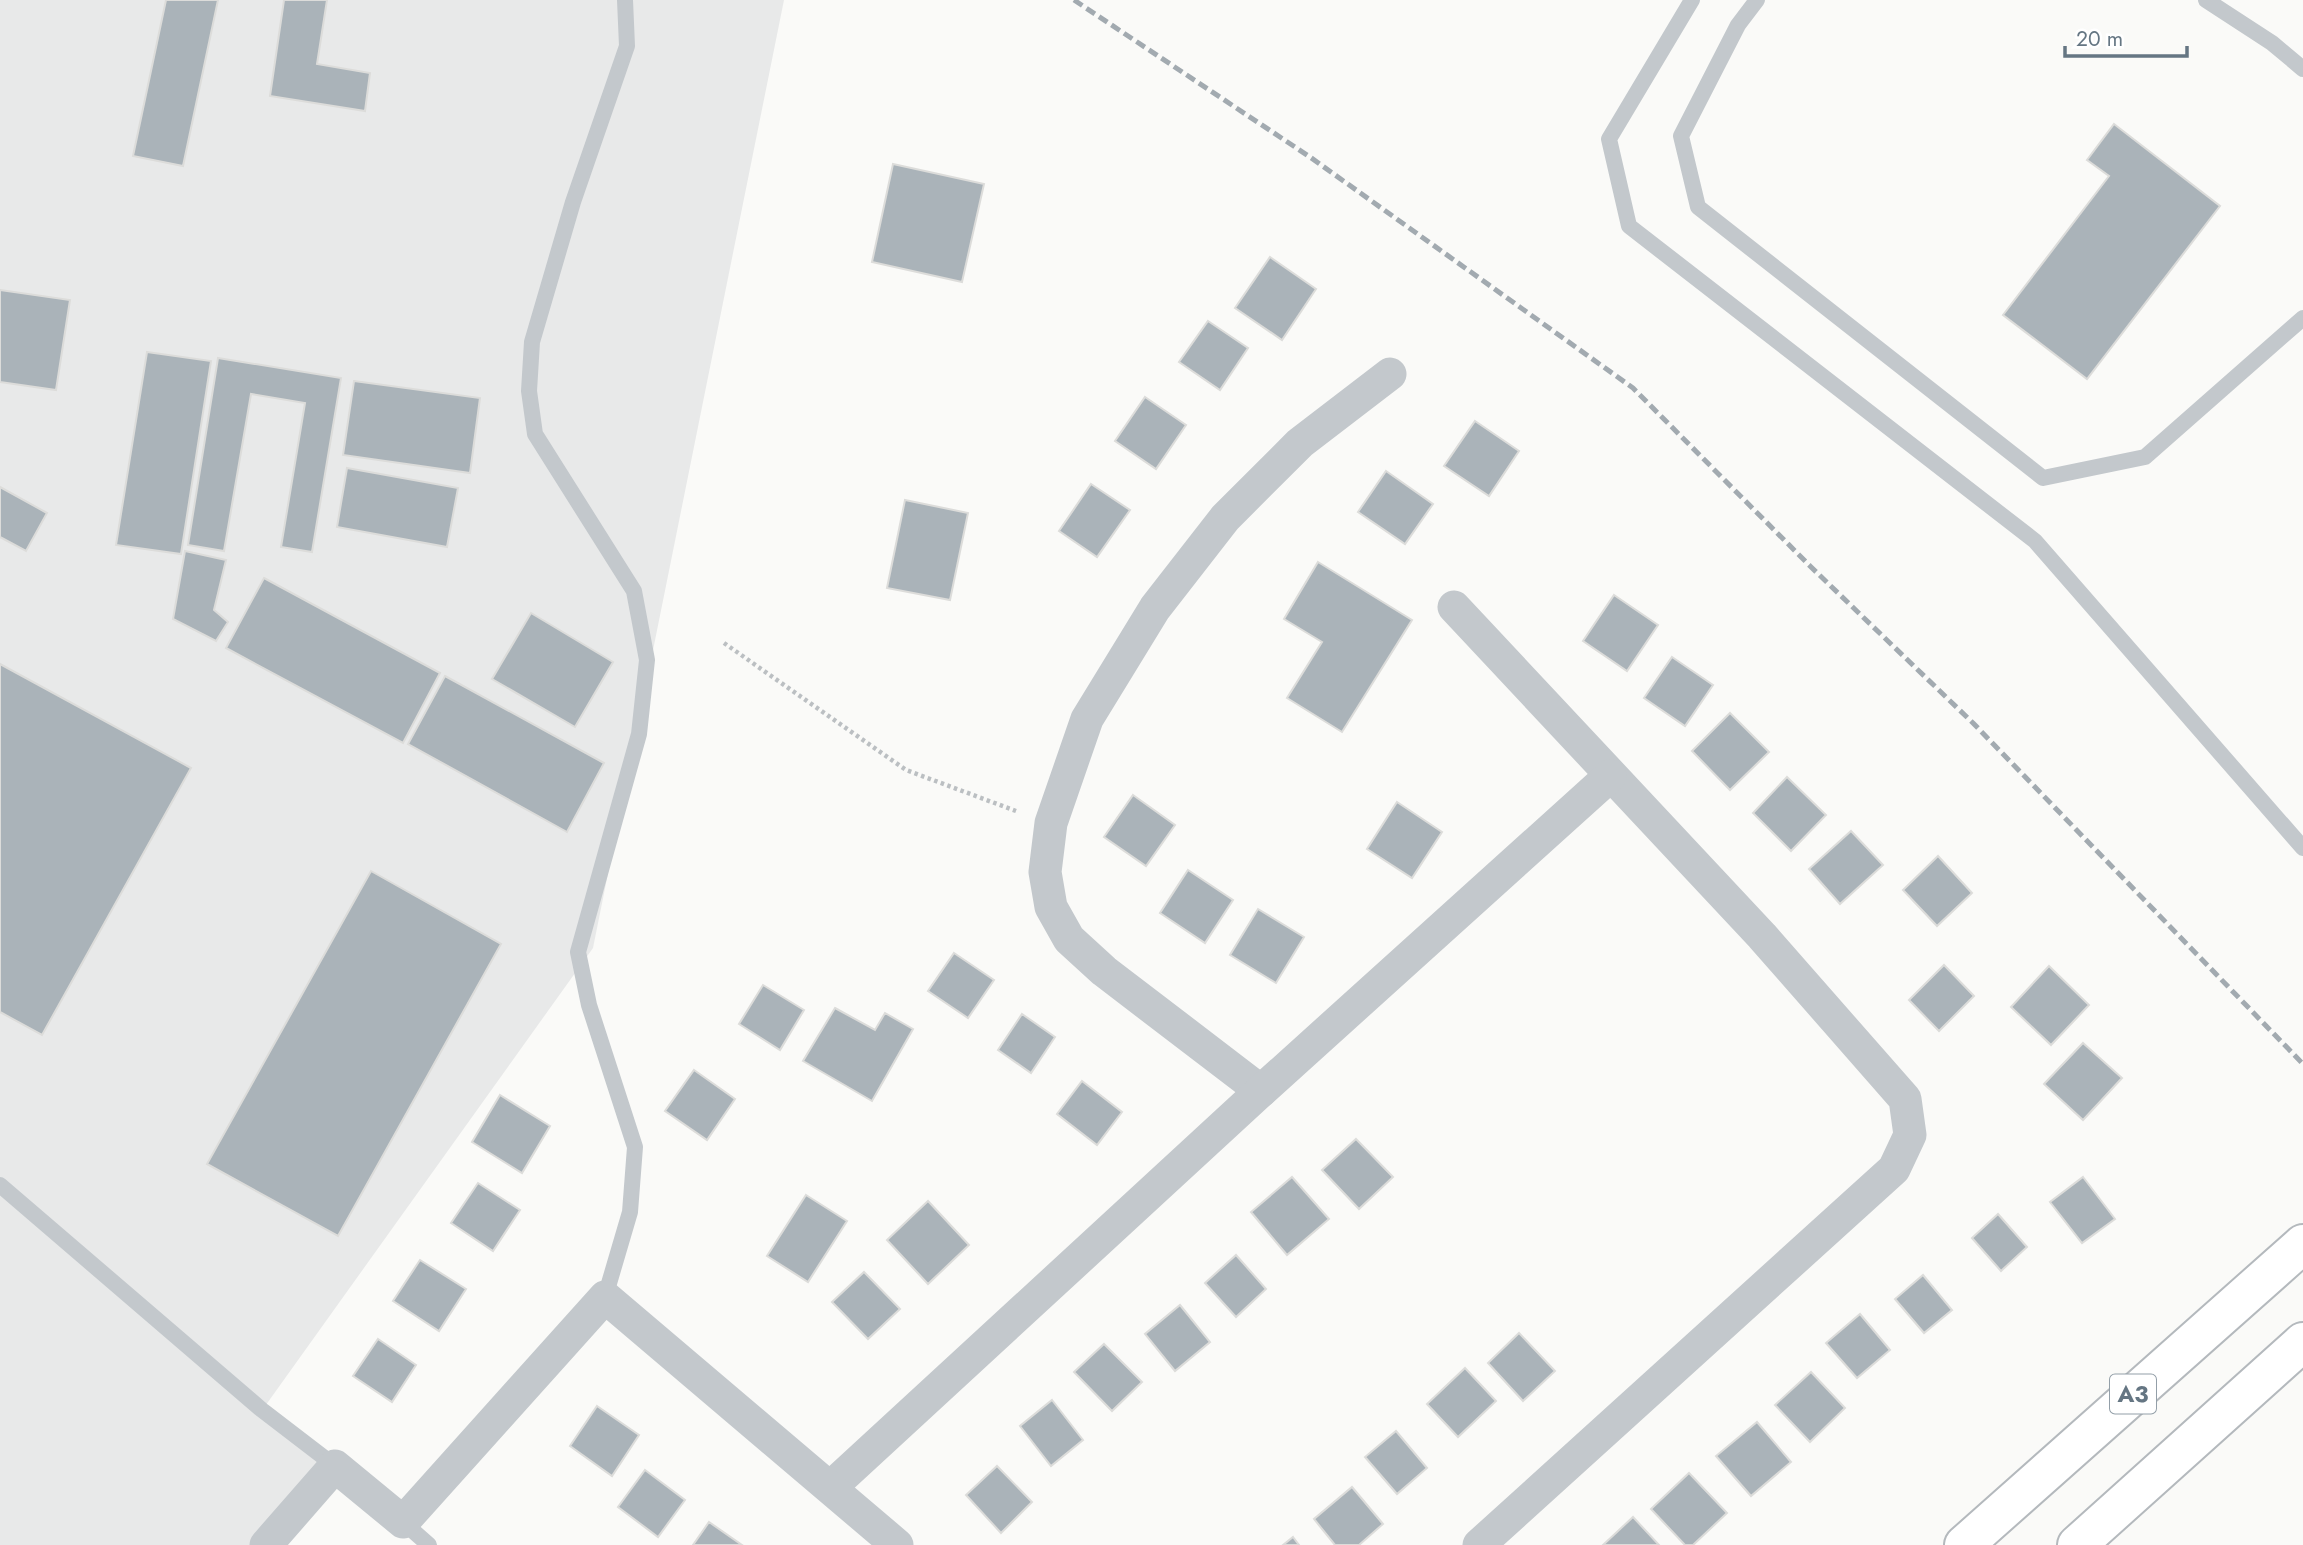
<svg xmlns="http://www.w3.org/2000/svg" width="2303" height="1545" font-family="Jost,sans-serif">
  <rect width="100%" height="100%" fill="#fafaf8"/>
  <path fill="#e8e9e9" d="M0 0H784L593 948 263 1409 335 1466 266 1545H0Z"/>
  <g fill="#aab3b9" stroke="#dcdcda" stroke-width="2">
    <path d="M166 0H218L183 166 133 156Z"/>
    <path d="M284 0H327L317 64 370 73 365 111 270 96Z"/>
    <path d="M2114 124 2220 206 2087 379 2003 315 2109 176 2087 160Z"/>
    <path d="M893 164 984 184 962 282 872 262Z"/>
    <path d="M1270 257 1316 289 1282 340 1235 308Z"/>
    <path d="M0 290 70 300 56 390 0 382Z"/>
    <path d="M1208 321 1248 348 1220 390 1179 362Z"/>
    <path d="M147 352 211 361 181 554 116 545Z"/>
    <path d="M218 358 341 378 312 552 281 547 305 403 251 394 224 551 188 545Z"/>
    <path d="M354 381 480 398 470 473 343 455Z"/>
    <path d="M1145 397 1186 425 1156 469 1115 441Z"/>
    <path d="M1475 421 1519 451 1489 496 1444 466Z"/>
    <path d="M347 468 458 488 447 547 337 527Z"/>
    <path d="M1386 471 1433 504 1405 544 1358 512Z"/>
    <path d="M1091 484 1130 510 1097 557 1059 531Z"/>
    <path d="M0 487 47 513 26 551 0 537Z"/>
    <path d="M905 500 968 513 950 600 887 588Z"/>
    <path d="M185 551 226 560 214 610 228 622 216 641 173 619Z"/>
    <path d="M1318 562 1412 620 1342 732 1287 698 1322 642 1284 619Z"/>
    <path d="M264 578 440 673 403 743 226 648Z"/>
    <path d="M1614 595 1658 625 1627 671 1583 641Z"/>
    <path d="M531 613 613 662 575 727 492 679Z"/>
    <path d="M1672 657 1713 685 1685 726 1644 698Z"/>
    <path d="M0 664 191 768 42 1035 0 1012Z"/>
    <path d="M445 676 604 763 567 832 408 744Z"/>
    <path d="M1730 713 1769 752 1730 790 1692 751Z"/>
    <path d="M1787 777 1826 815 1791 851 1753 813Z"/>
    <path d="M1133 795 1175 825 1146 866 1104 837Z"/>
    <path d="M1397 802 1442 832 1412 878 1367 849Z"/>
    <path d="M1851 831 1883 865 1840 904 1809 869Z"/>
    <path d="M1938 856 1972 893 1937 926 1903 890Z"/>
    <path d="M1188 870 1233 900 1205 943 1160 913Z"/>
    <path d="M371 871 501 944 338 1236 207 1164Z"/>
    <path d="M1258 909 1304 937 1276 983 1230 955Z"/>
    <path d="M954 953 994 980 968 1018 928 991Z"/>
    <path d="M1944 965 1974 996 1939 1031 1909 1000Z"/>
    <path d="M2049 966 2089 1005 2051 1045 2011 1007Z"/>
    <path d="M763 985 804 1010 780 1050 739 1024Z"/>
    <path d="M835 1008 875 1030 885 1013 913 1029 872 1101 803 1061Z"/>
    <path d="M1022 1014 1055 1037 1031 1073 998 1050Z"/>
    <path d="M2083 1043 2122 1078 2083 1120 2044 1084Z"/>
    <path d="M694 1070 735 1099 707 1140 665 1111Z"/>
    <path d="M1082 1081 1122 1112 1097 1145 1057 1114Z"/>
    <path d="M500 1095 550 1126 522 1173 472 1142Z"/>
    <path d="M1356 1139 1393 1177 1359 1209 1322 1170Z"/>
    <path d="M1292 1177 1329 1219 1287 1255 1251 1212Z"/>
    <path d="M2083 1177 2115 1219 2082 1243 2050 1202Z"/>
    <path d="M478 1183 520 1210 493 1251 451 1223Z"/>
    <path d="M806 1195 847 1221 808 1282 767 1256Z"/>
    <path d="M928 1201 969 1245 928 1284 887 1240Z"/>
    <path d="M1998 1214 2027 1247 2001 1271 1972 1238Z"/>
    <path d="M1236 1255 1266 1289 1236 1317 1205 1283Z"/>
    <path d="M420 1260 466 1289 439 1331 393 1301Z"/>
    <path d="M864 1272 900 1309 868 1339 832 1302Z"/>
    <path d="M1923 1275 1952 1310 1924 1333 1895 1299Z"/>
    <path d="M1180 1305 1210 1342 1175 1371 1145 1334Z"/>
    <path d="M1860 1314 1890 1350 1857 1378 1826 1343Z"/>
    <path d="M1519 1333 1555 1371 1523 1401 1488 1363Z"/>
    <path d="M378 1339 416 1365 392 1402 353 1376Z"/>
    <path d="M1104 1344 1142 1382 1112 1411 1074 1372Z"/>
    <path d="M1465 1368 1496 1401 1458 1437 1427 1404Z"/>
    <path d="M1811 1372 1845 1408 1810 1442 1775 1405Z"/>
    <path d="M1052 1400 1083 1440 1051 1466 1020 1426Z"/>
    <path d="M597 1406 639 1435 612 1476 570 1446Z"/>
    <path d="M1757 1422 1791 1462 1751 1496 1716 1456Z"/>
    <path d="M1396 1431 1427 1468 1397 1494 1365 1457Z"/>
    <path d="M997 1466 1032 1502 1001 1533 966 1495Z"/>
    <path d="M645 1470 685 1500 658 1537 618 1507Z"/>
    <path d="M1689 1473 1727 1513 1693 1545H1685L1651 1509Z"/>
    <path d="M1352 1487 1383 1524 1359 1545H1335L1314 1519Z"/>
    <path d="M1633 1517 1659 1545H1603Z"/>
    <path d="M709 1522 742 1545H693Z"/>
    <path d="M1293 1537 1299 1545H1283Z"/>
  </g>
  <g fill="none" stroke-linecap="round" stroke-linejoin="round">
    <defs>
      <g id="highway">
        <path d="M1964 1545 2303 1244"/>
        <path d="M2077 1545 2303 1342"/>
      </g>
    </defs>
    <use href="#highway" stroke="#b4b9bd" stroke-width="42"/>
    <path stroke="#bbbfc2" stroke-width="4.5" stroke-dasharray="3.5 3.5" stroke-linecap="butt" d="M724 643 906 770 1016 811"/>
    <g stroke="#c3c8cc" stroke-width="16">
      <path d="M1692 0 1609 139 1629 226 2035 541 2303 848"/>
      <path d="M1757 0 1738 25 1681 136 1698 207 2043 478 2145 457 2303 318"/>
      <path d="M2206 0 2272 43 2303 69"/>
      <path d="M0 1185 262 1410 335 1466"/>
      <path d="M605 1297 630 1212 635 1147 589 1005 578 952 639 734 647 660 634 591 535 434 529 391 532 342 573 202 627 46 625 0"/>
      <path d="M403 1522 429 1545"/>
    </g>
    <g stroke="#c3c8cc" stroke-width="33">
      <path d="M1454 607 1762 936 1905 1099 1910 1135 1894 1169 1479 1545"/>
      <path d="M1261 1091 1104 971 1069 939 1051 907 1045 872 1051 823 1087 719 1155 608 1225 518 1300 443 1390 374"/>
      <path d="M831 1487 1261 1091 1610 776"/>
      <path d="M266 1545 335 1466 403 1522 605 1297 897 1545"/>
    </g>
    <use href="#highway" stroke="#fff" stroke-width="38"/>
    <path stroke="#a2aab0" stroke-width="5" stroke-dasharray="10 5" stroke-linecap="butt" d="M1074 0 1310 157 1633 388 1810 566 1973 723 2303 1064"/>
  </g>
  <g text-anchor="middle" stroke-width="7" stroke-linejoin="round" paint-order="stroke">
    <rect fill="#fff" stroke="#939fa8" stroke-width="2" x="2110" y="1374.5" width="46" height="39" rx="5"/>
    <g font-size="23" font-weight="bold" fill="#657683">
      <text x="2133" y="1402">A3</text>
    </g>
  </g>
  <path d="M2065 46v10h122v-10" fill="none" stroke="#657683" stroke-width="3.5"/>
  <text x="2076" y="46" font-size="21" fill="#657683" stroke="#ffffff" stroke-width="5" paint-order="stroke">20 m</text>
</svg>
